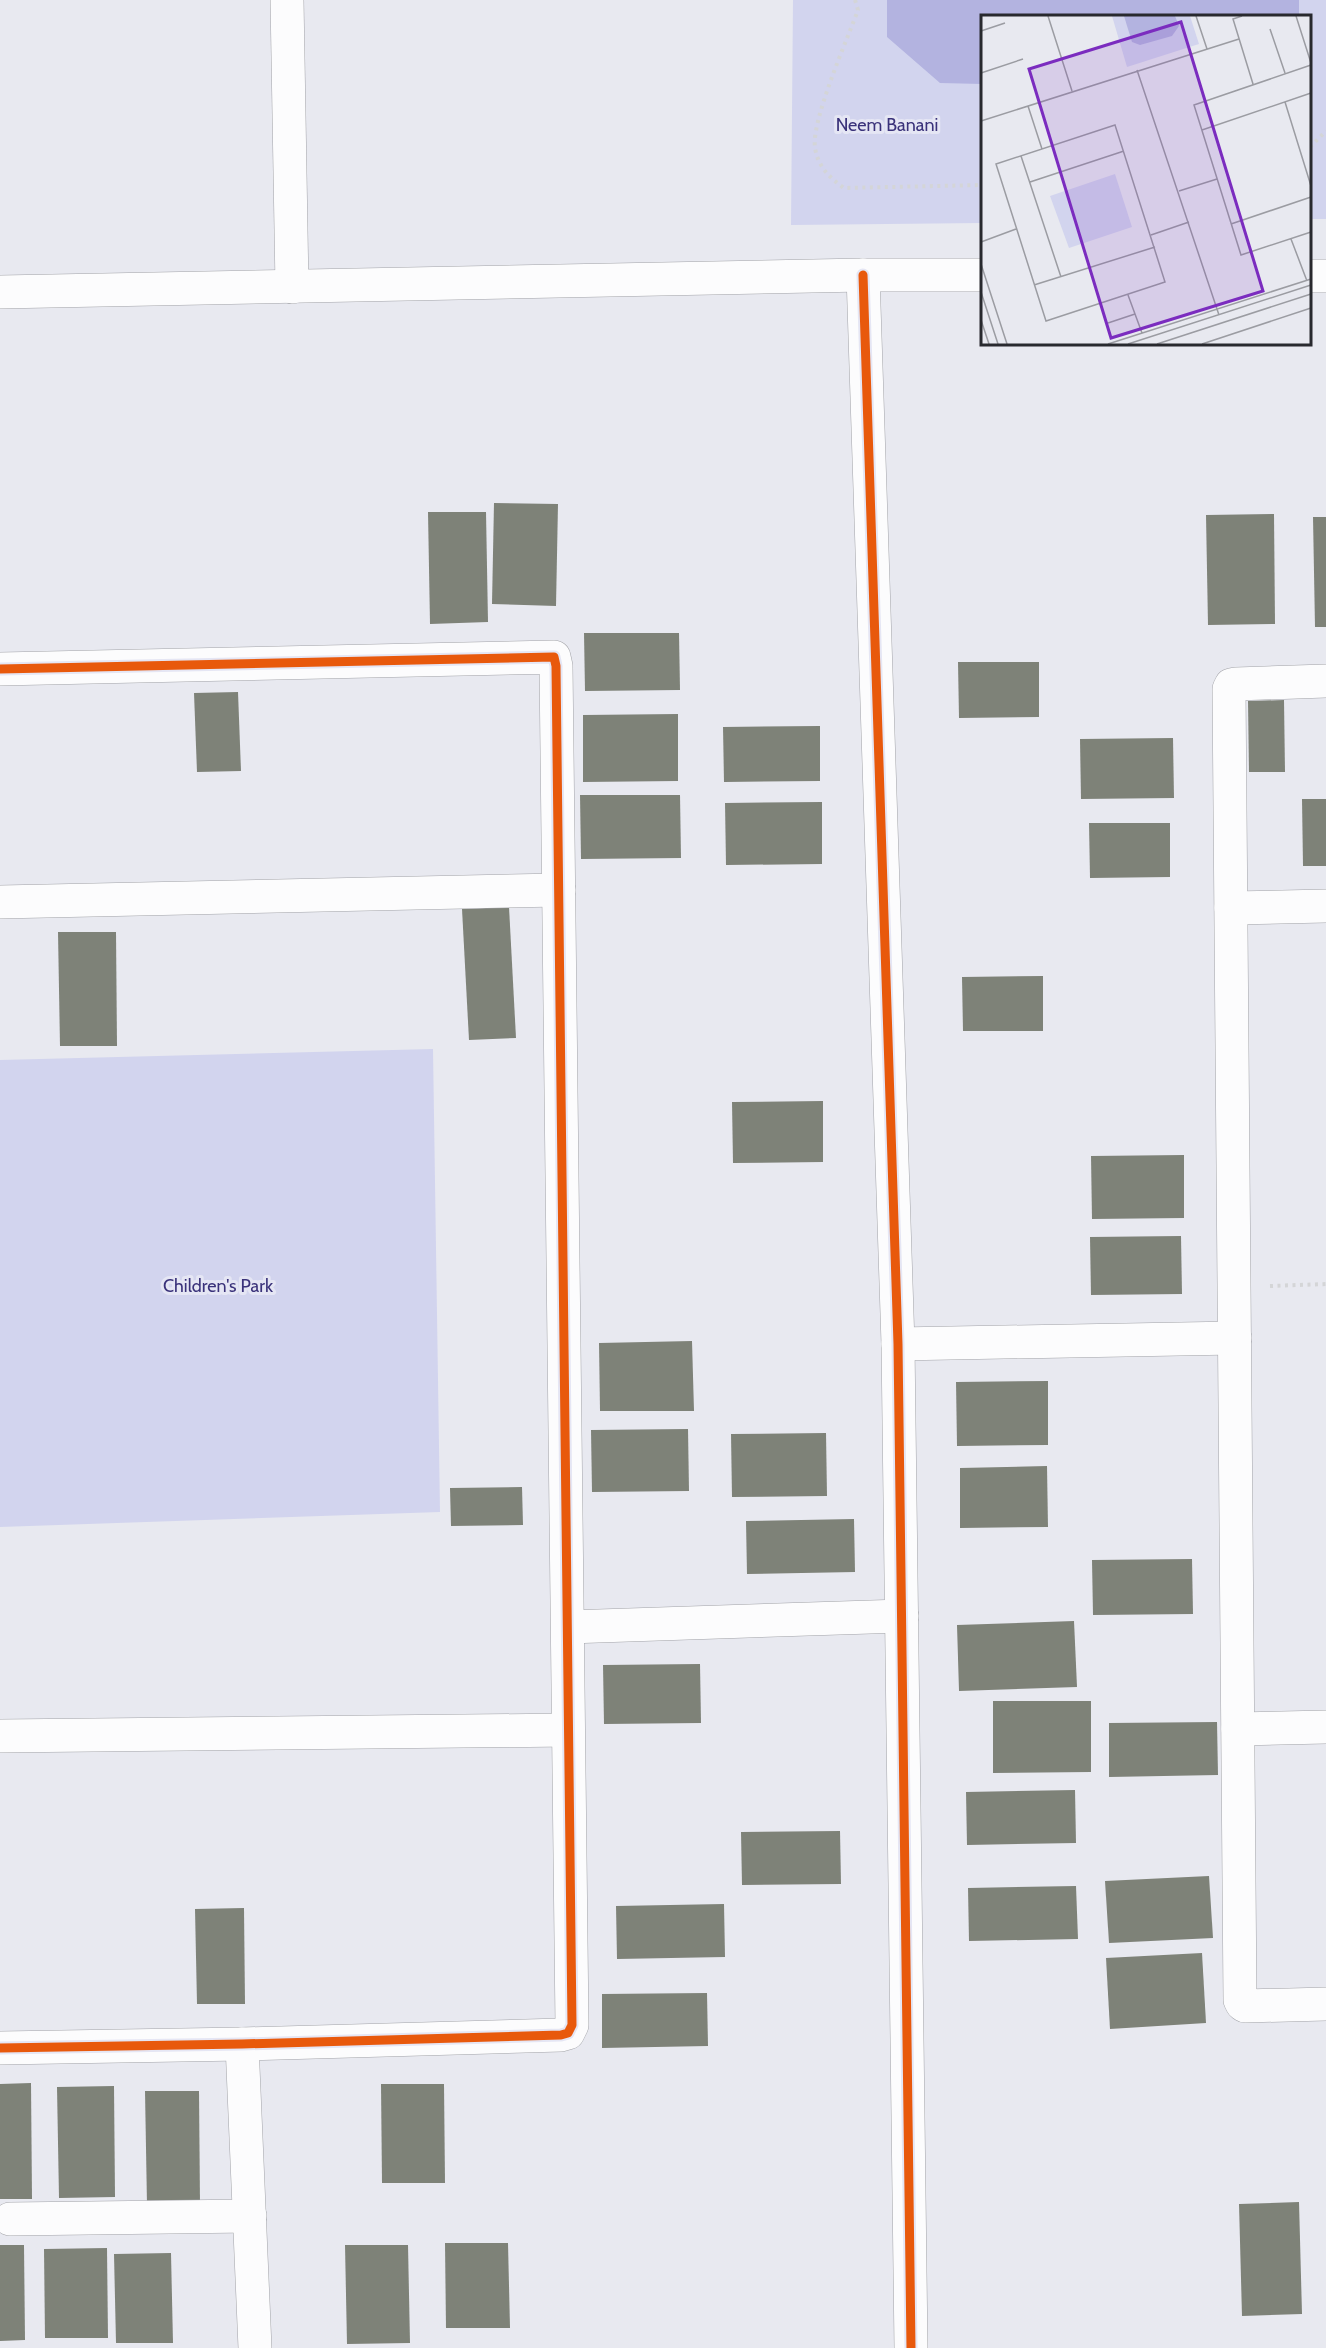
<svg xmlns="http://www.w3.org/2000/svg" width="1326" height="2348" font-family="Cabin,sans-serif">
  <rect width="100%" height="100%" fill="#e8e9f0"/>
  <g fill="#d2d4ee">
    <path d="M793 0H1326V219H1310V16H982V223L791 225Z"/>
    <path d="M433 1049 440 1512 0 1527V1060Z"/>
  </g>
  <path fill="#b3b3e0" d="M887 0H1299V16H982V84L940 83 887 37Z"/>
  <g fill="#7e8278">
    <path d="M494 503 558 504 556 606 492 604Z"/>
    <path d="M428 512H486L488 622 430 624Z"/>
    <path d="M1274 514 1275 624 1208 625 1206 515Z"/>
    <path d="M1313 517H1326V627H1315Z"/>
    <path d="M584 633H679L680 690 585 691Z"/>
    <path d="M958 662H1039V717L959 718Z"/>
    <path d="M238 692 241 771 197 772 194 693Z"/>
    <path d="M1284 700 1285 772H1249L1248 701Z"/>
    <path d="M678 714V781L583 782V715Z"/>
    <path d="M820 726V781L724 782 723 727Z"/>
    <path d="M1173 738 1174 798 1081 799 1080 739Z"/>
    <path d="M580 795H680L681 858 581 859Z"/>
    <path d="M1302 799H1326V866H1303Z"/>
    <path d="M822 802V864L726 865 725 803Z"/>
    <path d="M1089 823H1170V877L1090 878Z"/>
    <path d="M509 907 516 1038 469 1040 462 909Z"/>
    <path d="M58 932H116L117 1046H60Z"/>
    <path d="M1043 976V1031H963L962 977Z"/>
    <path d="M823 1101V1162L733 1163 732 1102Z"/>
    <path d="M1184 1155V1218L1092 1219 1091 1156Z"/>
    <path d="M1181 1236 1182 1294 1091 1295 1090 1237Z"/>
    <path d="M692 1341 694 1411H600L599 1343Z"/>
    <path d="M1048 1381V1445L957 1446 956 1382Z"/>
    <path d="M688 1429 689 1491 592 1492 591 1430Z"/>
    <path d="M826 1433 827 1496 732 1497 731 1434Z"/>
    <path d="M1047 1466 1048 1527 960 1528V1468Z"/>
    <path d="M522 1487 523 1525 451 1526 450 1488Z"/>
    <path d="M854 1519 855 1572 747 1574 746 1521Z"/>
    <path d="M1192 1559 1193 1614 1093 1615 1092 1560Z"/>
    <path d="M1074 1621 1077 1687 959 1691 957 1625Z"/>
    <path d="M700 1664 701 1723 604 1724 603 1665Z"/>
    <path d="M993 1701H1091V1772L993 1773Z"/>
    <path d="M1217 1722 1218 1775 1109 1777V1723Z"/>
    <path d="M1075 1790 1076 1843 967 1845 966 1792Z"/>
    <path d="M840 1831 841 1884 742 1885 741 1832Z"/>
    <path d="M1209 1876 1213 1938 1109 1943 1105 1881Z"/>
    <path d="M1076 1886 1078 1939 969 1941 968 1888Z"/>
    <path d="M724 1904 725 1957 617 1959 616 1906Z"/>
    <path d="M244 1908 245 2004H197L195 1909Z"/>
    <path d="M1202 1953 1206 2023 1110 2029 1106 1958Z"/>
    <path d="M707 1993 708 2046 602 2048V1994Z"/>
    <path d="M31 2083 32 2199H0V2084Z"/>
    <path d="M381 2084H444L445 2183H382Z"/>
    <path d="M114 2086 115 2197 59 2198 57 2087Z"/>
    <path d="M145 2091H199L200 2205H147Z"/>
    <path d="M1299 2202 1302 2314 1242 2316 1239 2204Z"/>
    <path d="M445 2243H508L510 2328H446Z"/>
    <path d="M0 2245H24L25 2340 0 2341Z"/>
    <path d="M345 2245H408L410 2343 347 2344Z"/>
    <path d="M107 2248 108 2338H45L44 2249Z"/>
    <path d="M171 2253 173 2343H116L114 2254Z"/>
  </g>
  <g fill="none" stroke-linecap="round" stroke-linejoin="round">
    <defs>
      <g id="minor">
        <path d="M287 0 292 287"/>
        <path d="M863 275 898 1344 911 2348"/>
        <path d="M1310 276H1326"/>
        <path d="M0 292 863 275H982"/>
        <path d="M0 669 554 657 556 666 572 2025 568 2033 561 2035 242 2044 0 2048"/>
        <path d="M1326 681 1236 684 1231 685 1229 689 1240 2000 1242 2004 1245 2006 1326 2004"/>
        <path d="M0 902 559 890"/>
        <path d="M1231 908 1326 906"/>
        <path d="M898 1344 1235 1338"/>
        <path d="M568 1627 902 1616"/>
        <path d="M1238 1729 1326 1727"/>
        <path d="M0 1736 568 1730"/>
        <path d="M242 2044 255 2348"/>
        <path d="M10 2219 250 2216"/>
      </g>
    </defs>
    <use href="#minor" stroke="#a2a3a8" stroke-width="34"/>
    <g stroke="#d4d5d7" stroke-width="4" stroke-dasharray="3 4.5" stroke-linecap="butt">
      <path d="M855 0 858 10C847 40 811 121 815 148 818 167 830 178 844 188L982 185"/>
      <path d="M1310 147 1326 131"/>
      <path d="M1270 1286 1326 1284"/>
    </g>
    <use href="#minor" stroke="#fcfcfd" stroke-width="33"/>
    <defs>
      <g id="cycleway">
        <path d="M863 275 898 1344 911 2348"/>
        <path d="M0 669 554 657 556 666 572 2025 568 2033 561 2035 242 2044 0 2048"/>
      </g>
    </defs>
    <use href="#cycleway" stroke="#e5e6f4" stroke-width="13"/>
    <use href="#cycleway" stroke="#e8590c" stroke-width="9"/>
  </g>
  <g text-anchor="middle" stroke-width="6" stroke-linejoin="round" paint-order="stroke">
    <g font-size="18" fill="#3a327a" stroke="#e5e6f4">
      <text x="887" y="131">Neem Banani</text>
      <text x="218" y="1292">Children's Park</text>
    </g>
  </g>
  <g transform="translate(981 15)">
    <rect width="330" height="330" fill="#e8e9f0"/>
    <path d="M131 1H209L218 29 146 52ZM134 159 151 212 88 233 69 181Z" fill="#d2d4ee"/>
    <path d="M143 1H194L198 11 191 21 159 30 151 27Z" fill="#b3b3e0"/>
    <path fill="none" stroke="#9b9ca2" stroke-width="1.5" d="M67 1 91 76M215 1 226 34M261 1 252 4 272 69M315 1 330 48M289 14 304 58M0 16 24 8M330 50 213 90 260 240 330 217M156 55 238 300M0 58 42 44M304 87 330 171M47 91 61 134M0 106 258 24M134 110 184 267 65 306 15 149ZM221 115 330 78M40 141 80 262M49 167 143 136M198 176 236 164M250 209 330 182M170 220 208 207M310 224 326 266M0 227 35 214M0 249 26 329M53 270 174 232M0 277 17 329M147 280 161 318M0 305 8 329M127 308 154 299M127 329 330 264M147 329 330 270M176 329 330 279M221 329 330 293"/>
    <path fill="#7b2cbf" fill-opacity="0.15" stroke="#7b2cbf" stroke-width="3" d="M200 7 282 276 130 323 48 54Z"/>
    <rect width="330" height="330" fill="none" stroke="#28292e" stroke-width="3"/>
  </g>
</svg>
